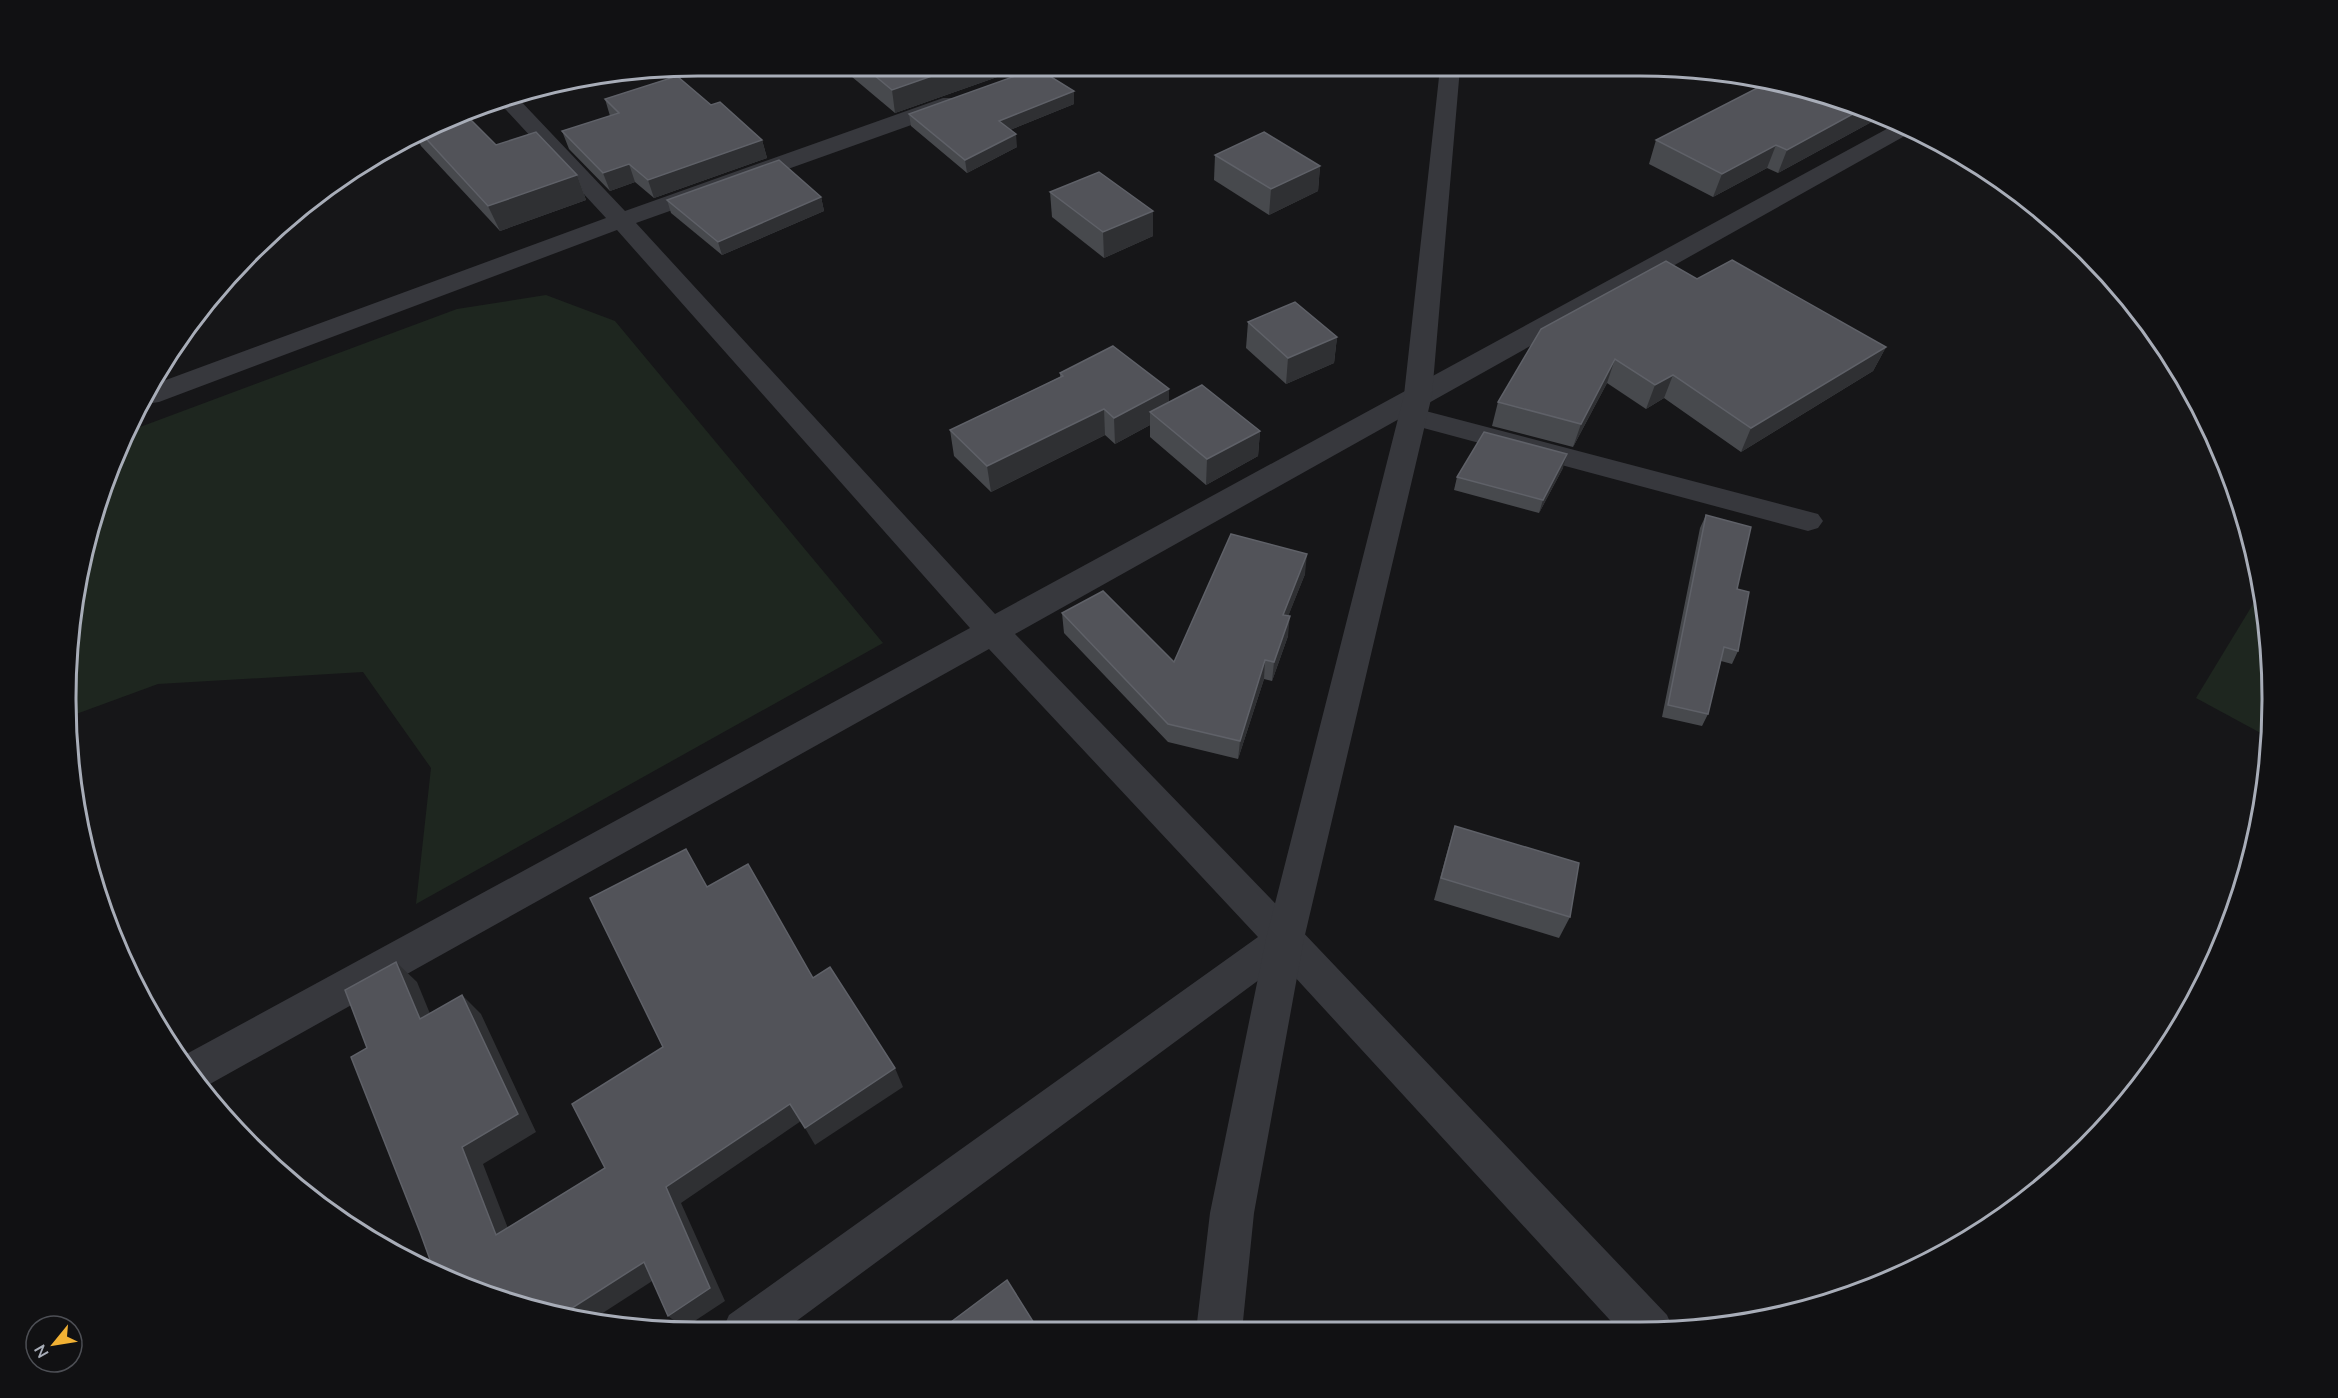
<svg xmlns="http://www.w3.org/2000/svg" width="2338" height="1398" font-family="Mulish,sans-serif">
  <rect width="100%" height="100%" fill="#161618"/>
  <g fill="#1e261f">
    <path d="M546 295 615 321 883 643 416 904 431 768 363 672 158 684 68 717 66 699 71 616 99 496 132 430 457 309Z"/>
    <path d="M2261 591 2272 699 2268 737 2196 698Z"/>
  </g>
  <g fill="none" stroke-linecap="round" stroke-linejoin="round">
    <path fill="#37383d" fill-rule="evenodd" d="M515 95 625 211 943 98H959L962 103 959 108 636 223 995 614 1894 125 1910 133 1418 409 1818 514 1823 521 1818 528 1808 531 1401 422 1399 419 1015 634 1298 927 1667 1315 1674 1331H1620L1282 963 783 1331H722L729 1315 1258 937 989 649 201 1089 179 1058 970 628 617 230 159 402 145 404 155 384 606 218 496 99Z"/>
    <path fill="#37383d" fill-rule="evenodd" d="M1440 68H1460L1432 395 1304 939 1254 1213 1242 1331H1196L1210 1213 1266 939 1404 395Z"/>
  </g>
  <g fill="#47494d">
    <path d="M1017 70 895 113 845 71Z"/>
    <path d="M1074 91V104L1010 130 1017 147 967 173 911 126 909 114Z"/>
    <path d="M605 99 711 105 762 140 767 158 654 198 635 182 610 191 569 149 562 131 610 116Z"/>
    <path d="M1877 119 1778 173 1767 168 1713 197 1649 164 1656 140Z"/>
    <path d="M419 131 496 145 577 175 586 200 500 231 421 146 415 133Z"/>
    <path d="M1215 155 1320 166 1318 191 1269 215 1214 180Z"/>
    <path d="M1050 192 1153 211V236L1104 258 1052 217Z"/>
    <path d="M821 197 824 211 722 255 671 213 667 200Z"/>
    <path d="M1697 279 1886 347 1873 371 1741 452 1664 398 1646 409 1607 383 1573 447 1492 426 1498 402Z"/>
    <path d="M1248 322 1337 337 1334 363 1286 384 1246 348Z"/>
    <path d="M1060 373 1169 402 1260 431 1258 456 1206 485 1150 437V425L1115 444 1105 435 991 492 954 456 950 430 1060 377Z"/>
    <path d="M1563 468 1539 513 1454 490 1457 477Z"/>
    <path d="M1706 515 1737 589 1738 651 1732 664 1721 661 1708 714 1702 726 1662 717 1700 528Z"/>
    <path d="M1305 574 1288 616V636L1272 681 1264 679 1238 759 1168 742 1064 633 1062 613 1174 662Z"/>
    <path d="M1455 826 1570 917 1559 938 1434 900 1448 849Z"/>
  </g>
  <g fill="#2f3033">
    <path d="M949 70H1017L895 113 892 90Z"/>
    <path d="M1074 91V104L1000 134 999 121Z"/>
    <path d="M1862 109 1878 117 1877 119 1778 173 1787 150Z"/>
    <path d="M1016 134 1017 147 967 173 965 160Z"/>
    <path d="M762 140 767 158 654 198 648 180Z"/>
    <path d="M1776 145 1767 168 1713 197 1722 174Z"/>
    <path d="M629 164 635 182 610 191 603 173Z"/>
    <path d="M1320 166 1318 191 1269 215 1271 189Z"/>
    <path d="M577 175 586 200 500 231 488 206Z"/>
    <path d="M821 197 824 211 722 255 718 242Z"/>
    <path d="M1153 211V236L1104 258 1103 232Z"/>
    <path d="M1337 337 1334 363 1286 384 1288 358Z"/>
    <path d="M1886 347 1873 371 1741 452 1751 428Z"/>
    <path d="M1615 359 1607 383 1573 447 1581 424Z"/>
    <path d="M1673 375 1664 398 1646 409 1655 385Z"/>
    <path d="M1169 389V415L1150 412V425L1115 444 1114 418Z"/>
    <path d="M1104 409 1105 435 991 492 987 466Z"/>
    <path d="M1260 431 1258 456 1206 485 1207 459Z"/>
    <path d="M1567 454 1563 468 1539 513 1543 500Z"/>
    <path d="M1307 554 1305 574 1281 634 1283 615Z"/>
    <path d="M1290 616 1288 636 1272 681 1274 662Z"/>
    <path d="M1265 660 1264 679 1238 759 1240 741Z"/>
    <path d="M396 962 417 982 440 1038 420 1019Z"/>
    <path d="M462 995 481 1014 536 1132 483 1164 516 1249 496 1235 462 1147Z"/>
    <path d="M895 1068 903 1087 815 1145 805 1128Z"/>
    <path d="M790 1104 801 1121 681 1203 725 1301 684 1328 668 1316 666 1187Z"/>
    <path d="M644 1262 660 1276 595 1318 566 1312Z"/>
  </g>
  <g fill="#525359" stroke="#5f6168" stroke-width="1.5">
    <path d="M868 70H949L892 90Z"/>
    <path d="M1032 70H1040L1074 91 999 121 1016 134 965 160 909 114Z"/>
    <path d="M677 76 711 105 720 102 762 140 648 180 629 164 603 173 562 131 619 113 605 99Z"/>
    <path d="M1765 84 1843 100 1862 109 1787 150 1776 145 1722 174 1656 140Z"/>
    <path d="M464 113 496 145 536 132 577 175 488 206 419 131Z"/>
    <path d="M1264 132 1320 166 1271 189 1215 155Z"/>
    <path d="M779 160 821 197 718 242 667 200Z"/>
    <path d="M1099 172 1153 211 1103 232 1050 192Z"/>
    <path d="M1732 260 1886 347 1751 428 1673 375 1655 385 1615 359 1581 424 1498 402 1541 329 1666 261 1697 279Z"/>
    <path d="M1295 302 1337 337 1288 358 1248 322Z"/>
    <path d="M1113 346 1169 389 1114 418 1104 409 987 466 950 430 1063 376 1060 373Z"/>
    <path d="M1202 385 1260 431 1207 459 1150 412Z"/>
    <path d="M1484 432 1567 454 1543 500 1457 477Z"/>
    <path d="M1706 515 1751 527 1737 589 1749 592 1738 651 1724 647 1708 714 1668 705Z"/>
    <path d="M1231 534 1307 554 1283 615 1290 616 1274 662 1265 660 1240 741 1168 724 1062 613 1103 591 1174 662Z"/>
    <path d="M1455 826 1579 863 1570 917 1441 878Z"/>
    <path d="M686 849 707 887 748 864 813 978 830 967 895 1068 805 1128 790 1104 666 1187 710 1288 668 1316 644 1262 566 1312 495 1298 433 1268 420 1232 351 1057 367 1048 345 990 396 962 420 1019 462 995 518 1114 462 1147 496 1235 605 1168 572 1104 663 1047 590 898Z"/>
    <path d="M1007 1280 1039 1331H939Z"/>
  </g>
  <path d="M0 0H2338V1398H0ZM698 76H1640A622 622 0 0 1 2262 698V700A622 622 0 0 1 1640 1322H698A622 622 0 0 1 76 700V698A622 622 0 0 1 698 76Z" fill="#111113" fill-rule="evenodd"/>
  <path fill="none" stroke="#a8adb8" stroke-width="3" d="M698 76H1640A622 622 0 0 1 2262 698V700A622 622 0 0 1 1640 1322H698A622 622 0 0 1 76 700V698A622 622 0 0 1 698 76Z"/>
  <g transform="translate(54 1344) rotate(240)"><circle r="28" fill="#111113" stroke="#4d4f55" stroke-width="1.5"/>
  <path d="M0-4.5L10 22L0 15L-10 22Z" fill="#f2b134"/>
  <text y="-9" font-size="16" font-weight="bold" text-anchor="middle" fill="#a8adb8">N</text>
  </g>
</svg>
